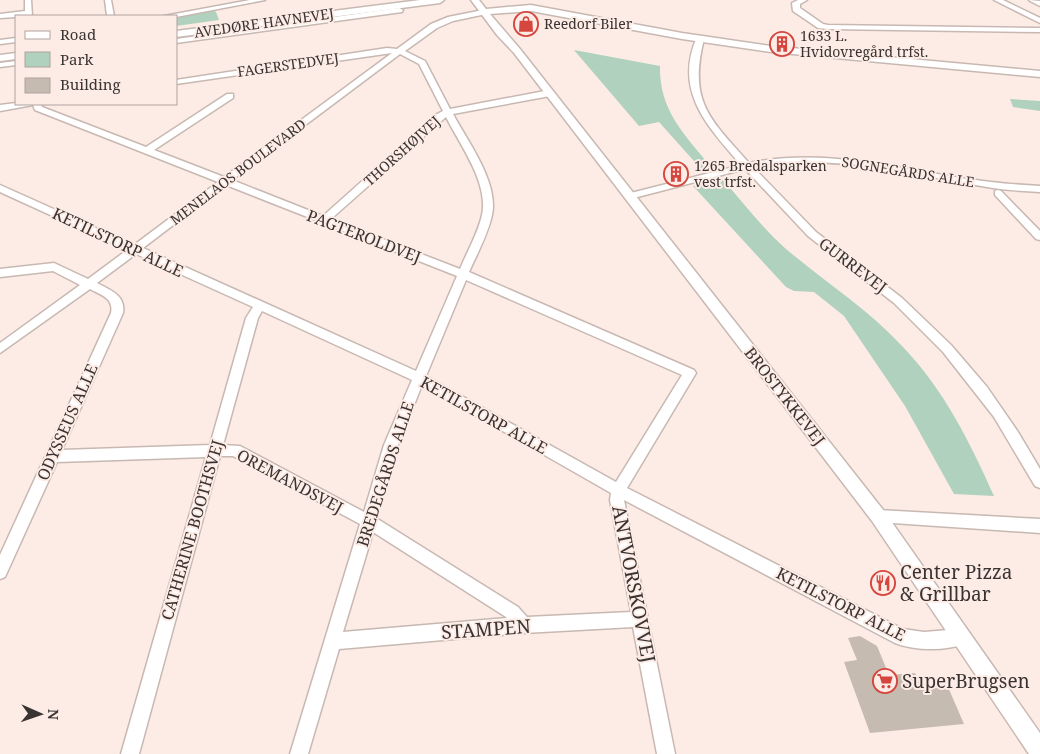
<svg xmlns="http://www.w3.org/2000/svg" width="1040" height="754" font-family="'Noto Serif',serif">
  <rect width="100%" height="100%" fill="#fdece6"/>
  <g fill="#afd1bd">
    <path d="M213 10 216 12 219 20 176 26V17Z"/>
    <path d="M574 50 660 66C659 111 685 135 712 168L702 170 659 122 639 126Z"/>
    <path d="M1010 99 1040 101V111L1013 107Z"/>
    <path d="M722 179C743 202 763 229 786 249 825 282 868 309 903 347 944 390 970 442 994 496L954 494 905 406 844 316 814 292 794 291 786 287 693 186Z"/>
  </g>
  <path fill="#c6bbb0" d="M860 636 877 646 889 675 915 673 922 689 948 687 964 724 870 733 844 662 857 660 848 638Z"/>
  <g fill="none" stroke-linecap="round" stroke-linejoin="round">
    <defs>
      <g id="minor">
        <path d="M25 0H31L32 16 0 18V14L25 11Z"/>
        <path d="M105 0H111L114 16H107Z"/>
        <path d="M250 0H265L176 17 164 16Z"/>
        <path d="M798 0H807L800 4V8L823 24 828 25 1040 28V32L828 29 818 28 793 11 792 3Z"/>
        <path d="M994 0H1003L1040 18V23Z"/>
        <path d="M1029 0 1040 1V6L1030 1Z"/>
        <path d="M399 8 403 10 402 12 176 43V39Z"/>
        <path d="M483 10 487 12 486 14 453 21 437 28 405 51 425 61 450 109 550 90 554 93 550 96 453 114C468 142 499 183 492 215 488 234 477 254 469 272L694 370 696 373 627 488 903 629 924 632 961 629 967 631 969 637 967 643C946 651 916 651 895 643L624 500 675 754H657L633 627 524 633 339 649 308 754H290L360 524 233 456H220L139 754H121L206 457 57 462 5 577 0 579V555L111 313C114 298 101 295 90 289L0 353V343L80 285 53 271 0 277V269L54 263 88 279 127 250 0 192V185L134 245 218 182 35 110 33 105 0 111V105L16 103 41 104 42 107 146 147 227 94H233V98L154 150 224 177 392 53 176 84V80L387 48 397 49 431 24 448 17ZM400 54 419 64 443 111 437 114 323 216 232 180ZM446 117C460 145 489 183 482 215 478 233 467 252 460 269L331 219ZM226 185 457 276 416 371 143 248ZM136 254 253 307 246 318 210 445 62 450 123 313C126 295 110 290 97 283ZM466 280 682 375 616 482 426 376ZM262 311 412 380 384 445 364 512 240 446 223 445 258 318ZM422 385 611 493 610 500 631 612 527 617 518 607 376 518 398 445ZM373 532 506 617 507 618 343 632Z"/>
        <path d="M697 37 704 39C688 102 710 119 749 163 831 146 910 173 991 182 1007 184 1024 185 1040 186V192C1022 191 1004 190 987 187 911 175 830 152 753 167L816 232 902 298 951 345 987 387 1018 432 1040 469V488L1035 486 994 417 943 352 894 303 808 236 745 169 630 199 627 198V194L741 165C708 127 673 91 697 37Z"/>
        <path d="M16 38V42L0 44V40Z"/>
        <path d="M16 61V65L0 67V63Z"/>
        <path d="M998 190 1001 191 1040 231V240L1036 239 995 195V191Z"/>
        <path d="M878 510 1040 519V533L878 522 873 521 871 516 873 511Z"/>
      </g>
      <g id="tertiary">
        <path d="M420 0H444L440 3 176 37V31Z"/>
        <path d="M471 0H479L486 9 531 5 682 33 771 46 1040 71V77L771 52 682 39 531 11 490 14 520 49 884 511 1040 733V754H1029L872 521 514 53 497 35Z"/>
        <path d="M16 53V59L0 61V55Z"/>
      </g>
    </defs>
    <use href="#minor" stroke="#c8b8b2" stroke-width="3"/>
    <use href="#tertiary" stroke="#c8b8b2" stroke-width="3"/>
    <use href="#minor" fill="#fff" fill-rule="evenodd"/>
    <use href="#tertiary" fill="#fff" fill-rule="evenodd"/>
  </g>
  <defs>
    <symbol id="shop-ring" viewBox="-11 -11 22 22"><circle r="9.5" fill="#fdece6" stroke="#d5473e" stroke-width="1.5"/><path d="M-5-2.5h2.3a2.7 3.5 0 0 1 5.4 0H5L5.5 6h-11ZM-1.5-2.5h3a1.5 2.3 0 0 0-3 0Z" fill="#d5473e"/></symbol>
    <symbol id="building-ring" viewBox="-11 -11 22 22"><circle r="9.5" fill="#fdece6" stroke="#d5473e" stroke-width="1.5"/><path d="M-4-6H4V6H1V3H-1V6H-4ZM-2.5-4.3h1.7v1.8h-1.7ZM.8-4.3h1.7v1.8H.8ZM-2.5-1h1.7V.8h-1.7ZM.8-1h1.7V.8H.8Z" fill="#d5473e"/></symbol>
    <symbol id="restaurant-ring" viewBox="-11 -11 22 22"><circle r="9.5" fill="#fdece6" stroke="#d5473e" stroke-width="1.5"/><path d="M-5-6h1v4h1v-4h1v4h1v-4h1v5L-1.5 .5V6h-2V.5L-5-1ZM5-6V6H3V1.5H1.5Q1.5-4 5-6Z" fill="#d5473e"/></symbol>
    <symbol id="supermarket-ring" viewBox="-11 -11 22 22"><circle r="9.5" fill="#fdece6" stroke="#d5473e" stroke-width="1.5"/><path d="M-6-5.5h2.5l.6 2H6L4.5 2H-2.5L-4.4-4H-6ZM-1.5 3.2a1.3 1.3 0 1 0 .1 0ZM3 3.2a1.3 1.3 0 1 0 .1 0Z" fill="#d5473e"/></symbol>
  </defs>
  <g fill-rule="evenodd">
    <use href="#shop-ring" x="512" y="10" width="28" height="28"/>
    <use href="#building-ring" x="768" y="30" width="28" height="28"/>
    <use href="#building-ring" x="662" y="160" width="28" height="28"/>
    <use href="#restaurant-ring" x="869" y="569" width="28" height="28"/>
    <use href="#supermarket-ring" x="871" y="667" width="28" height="28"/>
  </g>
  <g text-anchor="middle" stroke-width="4" stroke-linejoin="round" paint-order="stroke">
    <g font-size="14" fill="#393331" stroke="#fdece6">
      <text transform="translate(264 23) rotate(-8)" y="5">AVEDØRE HAVNEVEJ</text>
      <text transform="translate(288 65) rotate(-8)" y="5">FAGERSTEDVEJ</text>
      <text transform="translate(402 151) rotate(-42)" y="5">THORSHØJVEJ</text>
      <text transform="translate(238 172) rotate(-37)" y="5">MENELAOS BOULEVARD</text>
      <text transform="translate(908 172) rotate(9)" y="5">SOGNEGÅRDS ALLE</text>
    </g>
    <g font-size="14" fill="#393331" stroke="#fdece6" text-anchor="start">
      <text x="544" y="29">Reedorf Biler</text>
      <text x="800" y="41">1633 L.<tspan x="800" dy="16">Hvidovregård trfst.</tspan></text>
      <text x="694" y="171">1265 Bredalsparken<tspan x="694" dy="16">vest trfst.</tspan></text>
    </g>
    <g font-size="16" fill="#393331" stroke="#fdece6">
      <text transform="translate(364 236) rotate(21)" y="6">PAGTEROLDVEJ</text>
      <text transform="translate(118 242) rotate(25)" y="6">KETILSTORP ALLE</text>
      <text transform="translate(853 265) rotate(37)" y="6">GURREVEJ</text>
      <text transform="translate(785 396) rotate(52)" y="6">BROSTYKKEVEJ</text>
      <text transform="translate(484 415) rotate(29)" y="6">KETILSTORP ALLE</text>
      <text transform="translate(67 422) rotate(-66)" y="6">ODYSSEUS ALLE</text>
      <text transform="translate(385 474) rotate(-72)" y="6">BREDEGÅRDS ALLE</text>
      <text transform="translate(290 481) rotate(28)" y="6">OREMANDSVEJ</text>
      <text transform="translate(192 530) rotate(-74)" y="6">CATHERINE BOOTHSVEJ</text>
      <text transform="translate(841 604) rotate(27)" y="6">KETILSTORP ALLE</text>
    </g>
    <g font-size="19" fill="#393331" stroke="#fdece6" text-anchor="start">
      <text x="900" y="579">Center Pizza<tspan x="900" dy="22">&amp; Grillbar</tspan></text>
      <text x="902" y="688">SuperBrugsen</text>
    </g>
    <g font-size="19" fill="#393331" stroke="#fdece6">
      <text transform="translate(634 584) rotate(79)" y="7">ANTVORSKOVVEJ</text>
      <text transform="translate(486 629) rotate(-4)" y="7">STAMPEN</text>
    </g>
  </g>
  <rect x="15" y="15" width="162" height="90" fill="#fdece6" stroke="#afa29e"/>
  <rect x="25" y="31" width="25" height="8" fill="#ffffff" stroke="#afa29e"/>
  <text x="60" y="40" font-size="15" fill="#393331">Road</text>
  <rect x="25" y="52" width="25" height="15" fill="#afd1bd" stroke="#afa29e"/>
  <text x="60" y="65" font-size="15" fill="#393331">Park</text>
  <rect x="25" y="78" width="25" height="15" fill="#c6bbb0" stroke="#afa29e"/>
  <text x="60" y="90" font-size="15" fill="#393331">Building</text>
  <g transform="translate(40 714) rotate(92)" stroke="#fdece6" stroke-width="4" paint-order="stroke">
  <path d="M0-4L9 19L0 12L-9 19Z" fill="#393331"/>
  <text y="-8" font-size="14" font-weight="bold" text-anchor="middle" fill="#393331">N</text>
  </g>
</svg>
